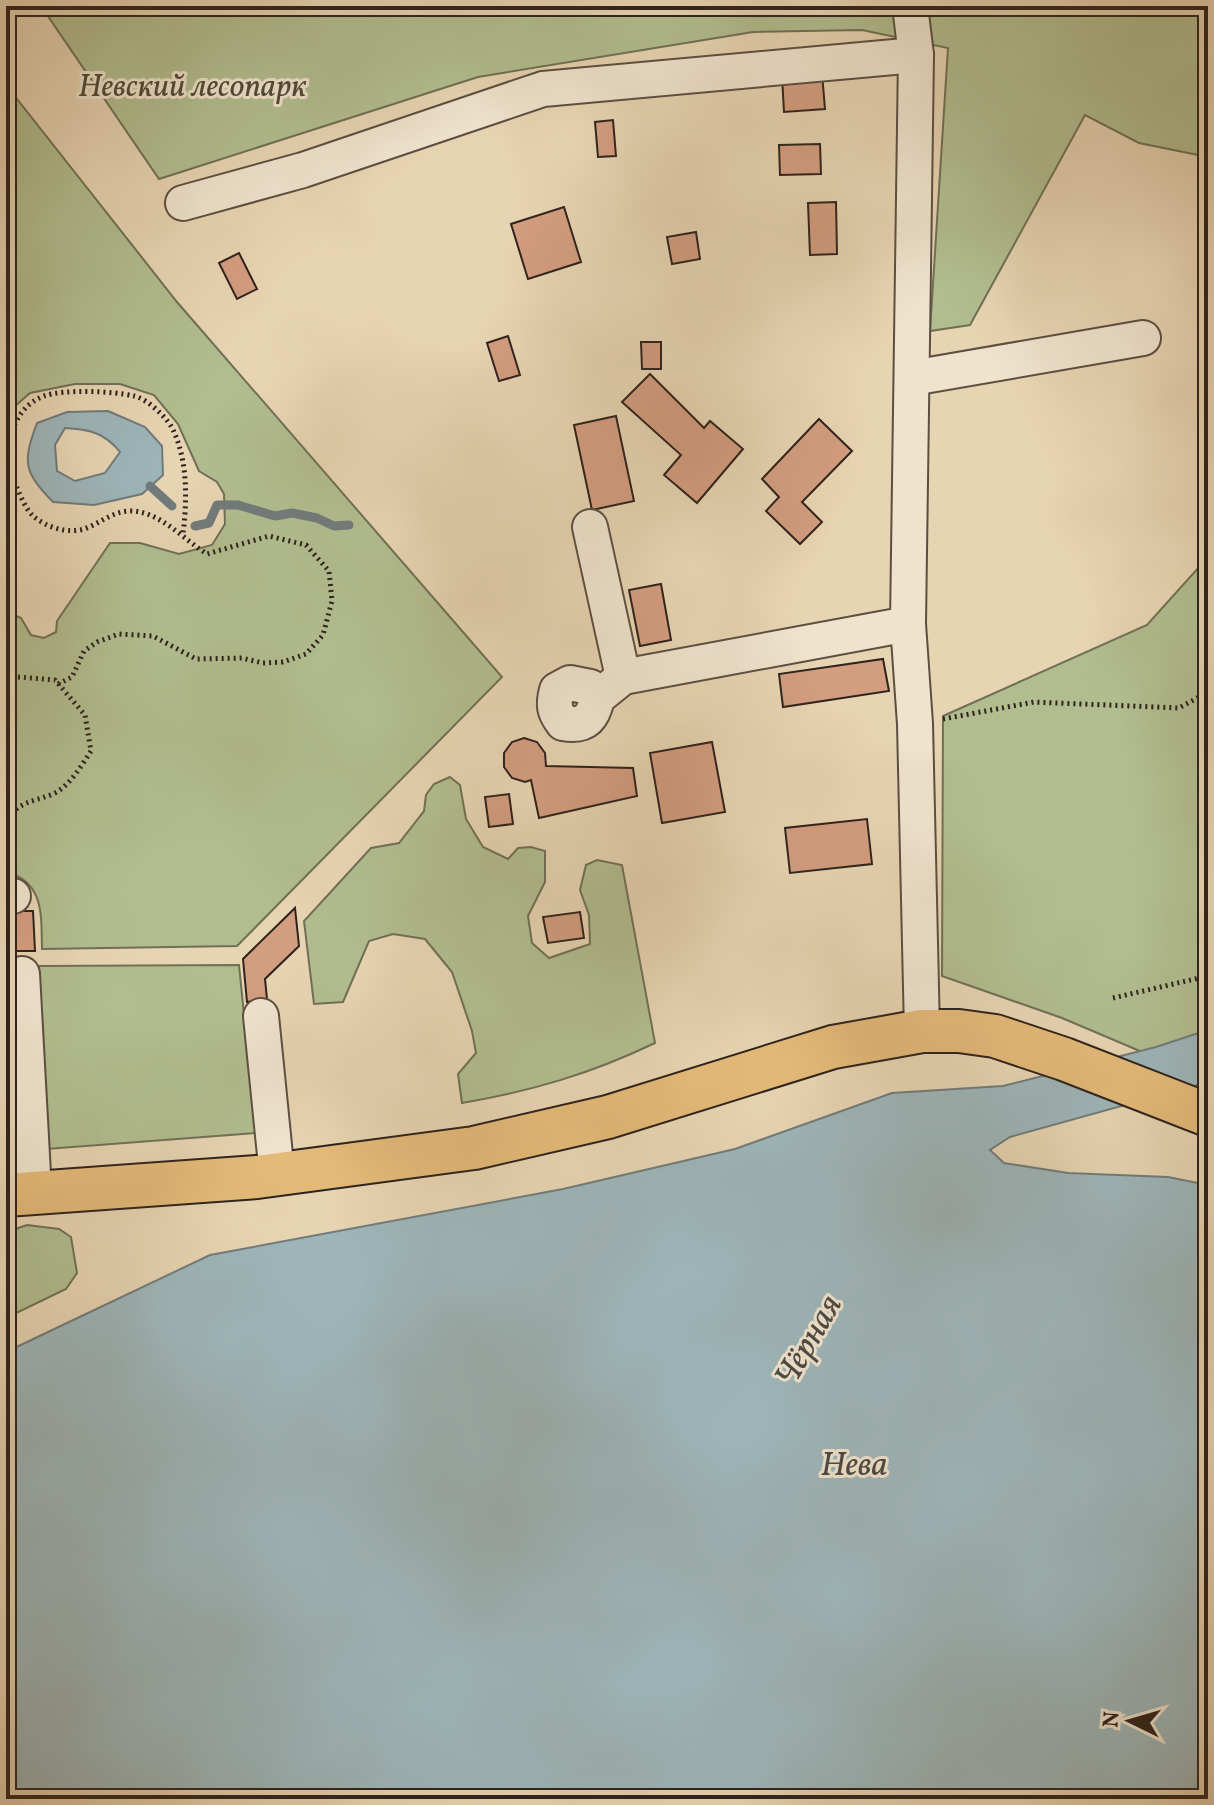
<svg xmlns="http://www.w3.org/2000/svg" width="1214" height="1805" font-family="Vollkorn,serif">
  <rect width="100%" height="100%" fill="#e7d4b2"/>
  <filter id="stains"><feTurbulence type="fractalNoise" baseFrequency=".0025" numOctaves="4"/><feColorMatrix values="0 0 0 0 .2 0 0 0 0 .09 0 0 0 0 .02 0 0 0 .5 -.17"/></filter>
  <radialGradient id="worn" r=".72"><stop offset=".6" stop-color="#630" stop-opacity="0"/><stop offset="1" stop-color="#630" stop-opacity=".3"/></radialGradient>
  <g fill="#b1bd8f" stroke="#707056" stroke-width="2">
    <path d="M41 6H1208V157L1139 143 1085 115 970 325 930 331 948 48 862 30 753 32 478 77 159 179Z"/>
    <path d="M6 85 177 302 502 677 237 946 42 949C41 916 45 882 6 872V611L21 618 31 635 44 638 56 632 57 621 110 543H140L179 554 212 545 225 524 224 494 217 482 199 471 178 424 154 395 120 384H75L30 393 6 414Z"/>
    <path d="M1208 557V1080L1062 1018 942 976 943 716 1147 625Z"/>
    <path d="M450 777 460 785 466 819 483 847 508 859 518 848 531 847 545 851V882L528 916 532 943 549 958 590 944 589 915 580 890 586 865 597 860 622 865 655 1043C590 1074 532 1091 462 1103L458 1074 476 1053 472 1031 452 972 425 939 393 934 369 941 343 1002 314 1004 304 921 371 848 399 843 424 811 426 795 434 784Z"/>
    <path d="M239 965 256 1133 47 1149 39 966Z"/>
    <path d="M27 1225 59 1229 71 1237 77 1273 66 1289 6 1318V1232Z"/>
  </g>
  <g fill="#9db5b9" stroke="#717b7b" stroke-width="2" fill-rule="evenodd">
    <path d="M108 411 145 427 162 446 163 475 142 494 94 505 53 502C24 472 22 463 37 423L67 412ZM65 428C89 429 105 433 120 452L105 473 75 481 57 471 55 445Z"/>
    <path d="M1208 1030V1082L1010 1137 990 1150 1004 1163 1068 1173 1168 1177 1208 1185V1799H6V1352L210 1255 563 1189 735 1149 892 1093 1003 1086 1156 1047Z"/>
  </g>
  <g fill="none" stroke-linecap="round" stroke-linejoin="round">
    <g stroke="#717b7b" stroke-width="9">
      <path d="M150 486 172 506"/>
      <path d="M195 526 209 523 217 505H238L275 516 292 513 317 518 334 526 349 525"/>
    </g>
  </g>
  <g fill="#d39d7f" stroke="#2e231d" stroke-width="2">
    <path d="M822 73 825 109 784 112 782 76Z"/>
    <path d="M613 120 616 156 598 157 595 122Z"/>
    <path d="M820 144 821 174 780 175 779 145Z"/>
    <path d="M836 202 837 254 810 255 808 203Z"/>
    <path d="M564 207 581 262 528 279 511 224Z"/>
    <path d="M696 232 700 259 672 264 667 237Z"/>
    <path d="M239 253 257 289 237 299 219 263Z"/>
    <path d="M508 336 520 375 499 381 487 343Z"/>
    <path d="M641 342H661V369H642Z"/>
    <path d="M650 374 704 428 710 421 743 449 697 503 664 475 681 455 622 402Z"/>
    <path d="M616 416 634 501 592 510 574 425Z"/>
    <path d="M819 419 852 451 802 502 822 522 800 544 766 511 779 497 762 479Z"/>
    <path d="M661 584 671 640 640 646 629 590Z"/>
    <path d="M883 659 889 691 783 707 779 674Z"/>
    <path d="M524 738 537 742 545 753 546 766 633 768 637 796 539 818 531 780 525 782 512 778 504 767V753L512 742Z"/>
    <path d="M712 742 725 812 662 823 650 753Z"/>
    <path d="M509 794 513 824 489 827 485 797Z"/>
    <path d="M867 819 872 864 790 873 785 828Z"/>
    <path d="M295 908 299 946 265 979 267 999 247 1002 243 959Z"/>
    <path d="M6 911H33L35 951H6Z"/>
    <path d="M580 912 584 938 548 943 543 917Z"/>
  </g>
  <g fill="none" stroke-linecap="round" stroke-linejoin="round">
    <defs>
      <g id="minor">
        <path d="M910 6 916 55 908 624 915 724 922 1031"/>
        <path d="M183 203 303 170 543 89 916 55"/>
        <path d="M912 378 1143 338"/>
        <path d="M590 527 623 677 908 624"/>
        <path d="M597 698 590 687 570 683 557 690C553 705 554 711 563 723 585 727 593 719 597 698L623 677"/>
        <path d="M6 896H13"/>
        <path d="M22 974 34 1192"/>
        <path d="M261 1016 277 1175"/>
      </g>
      <path id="major" d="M6 1195 257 1177 474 1148 608 1117 833 1047 922 1031H959L995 1036 1064 1059 1208 1115"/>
    </defs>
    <use href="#minor" stroke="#5c4f42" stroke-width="38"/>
    <use href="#major" stroke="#2e231d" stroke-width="46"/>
    <g stroke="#2e231d" stroke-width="5" stroke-dasharray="2 4" stroke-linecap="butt">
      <path d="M6 676 55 680 85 715 91 751C81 766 70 786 53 794 34 802 16 801 6 823"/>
      <path d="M58 684 72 677 84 651 97 642 119 634 153 636 196 659 242 658 263 663 283 662 306 654 323 635 332 601 329 571 306 545 269 536 207 554C184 540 159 510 129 511 111 512 99 524 84 529 67 534 46 527 33 516 24 507 18 490 13 478 3 450 11 408 44 396 64 389 113 391 134 396 148 399 169 419 174 432 188 463 187 502 183 534"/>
      <path d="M943 719 1034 702 1179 708 1208 692"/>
      <path d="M1113 998 1208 976"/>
    </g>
    <use href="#minor" stroke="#efe3cd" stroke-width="34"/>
    <use href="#major" stroke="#e4ba79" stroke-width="42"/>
  </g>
  <g text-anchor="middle" stroke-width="6" stroke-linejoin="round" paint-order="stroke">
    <g font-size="32" font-style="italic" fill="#4f4a3a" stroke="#efe3cd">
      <text x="192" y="96">Невский лесопарк</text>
    </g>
    <g font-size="34" font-style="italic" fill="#4a4844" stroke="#efe3cd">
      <text transform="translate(807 1340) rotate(-60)" y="12">Чёрная</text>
      <text x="854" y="1475">Нева</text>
    </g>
  </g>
  <rect width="1214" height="1805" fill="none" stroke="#e7d4b2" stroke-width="32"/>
  <rect x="8" y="8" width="1198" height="1789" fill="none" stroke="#2e231d" stroke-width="4"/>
  <rect x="16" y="16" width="1182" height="1773" fill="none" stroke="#2e231d" stroke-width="2"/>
  <g transform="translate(1130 1721) rotate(275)" stroke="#efe3cd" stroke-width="6" paint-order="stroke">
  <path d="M0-6L14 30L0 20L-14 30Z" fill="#2e231d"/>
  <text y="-12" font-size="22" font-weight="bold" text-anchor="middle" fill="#2e231d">N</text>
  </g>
  <rect width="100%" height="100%" filter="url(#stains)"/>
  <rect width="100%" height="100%" fill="url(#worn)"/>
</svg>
